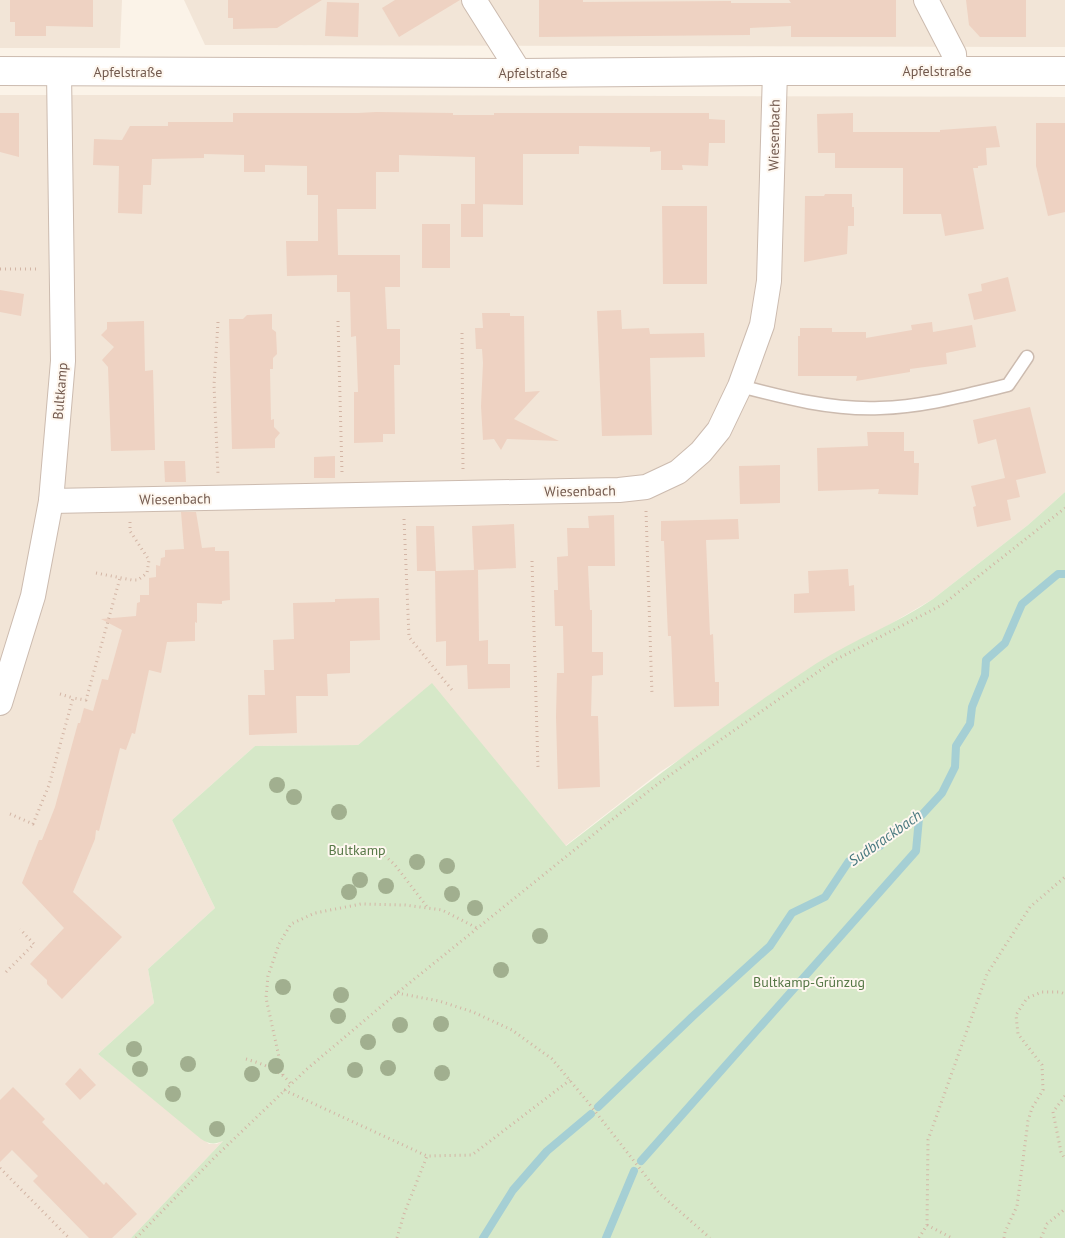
<svg xmlns="http://www.w3.org/2000/svg" width="1065" height="1238" font-family="'PT Sans',sans-serif">
  <rect width="100%" height="100%" fill="#fbf3e8"/>
  <g fill="#f2e5d7">
    <path d="M0 0H122L120 48H0Z"/>
    <path d="M184 0H1065V47L205 45Z"/>
    <path d="M0 95H357L1065 97V492L1028 525 933 599 887 626 660 772 565 846 432 684 358 745 255 746 172 820 215 908 148 969 154 1003 98 1054 209 1144H217L224 1140 131 1238H0Z"/>
  </g>
  <path fill="#d6e8c8" d="M1065 492V1238H131L223 1141C214 1145 209 1144 201 1139L98 1054 154 1003 148 969 215 908 172 820 255 746 358 745 432 683 566 846C648 783 730 719 817 663 855 639 896 624 933 599L1028 525Z"/>
  <g fill="none" stroke-linecap="round" stroke-linejoin="round">
    <g stroke="#a5cfd4" stroke-width="8">
      <path d="M598 1107 692 1017 770 946 792 913 825 897 849 861 880 846 894 830 919 818 942 793 955 767 956 746 970 724 972 707 985 675 986 660 1005 643 1022 604 1058 574H1065"/>
      <path d="M641 1161 916 851 919 818"/>
      <path d="M483 1238 513 1190 547 1151 591 1114"/>
      <path d="M606 1238 634 1171"/>
    </g>
  </g>
  <g fill="#eed2c2">
    <path d="M10 0H93V27L46 26V36H15V22H10Z"/>
    <path d="M228 0H322L277 28 233 29V18H228Z"/>
    <path d="M395 0H460L399 37 382 8Z"/>
    <path d="M539 0H583V2L731 1V3H791L789 0H896V37H791V26L750 28V35L539 37Z"/>
    <path d="M966 0H1026V37H980L969 25Z"/>
    <path d="M327 2 359 3 358 37 325 36Z"/>
    <path d="M376 112 453 113V115H494V113H709V119L725 120V143H709L708 166 682 165 683 170H661V151L650 152V147L579 146V154H523V205L475 204V157L399 155V172H376V209H337L338 255H400V287H385L387 329H400V365H394L395 434H383V442L354 443V392H358L356 336 351 337 350 292H337V275L287 276 286 241H318V195H307V166L265 165V172H244V155L204 154V158L152 159 151 185H143L142 214 118 213 119 166 93 165 94 139 122 140 130 126H168V122H233V113H358Z"/>
    <path d="M0 113H19V157L0 152Z"/>
    <path d="M853 113V132H940V130L996 126 1000 147 986 148 987 165 978 166V168H973L984 229 945 236 941 214H903V168H835V153H818L817 114Z"/>
    <path d="M1036 123H1065V212L1048 216 1036 166Z"/>
    <path d="M825 194H852V207H854V226H848L847 254 804 262 805 196H824Z"/>
    <rect x="461" y="204" width="22" height="33"/>
    <path d="M662 206H707V284H663Z"/>
    <rect x="422" y="224" width="28" height="44"/>
    <path d="M1008 277 1016 311 974 320 968 294 982 291 981 284Z"/>
    <path d="M0 290 24 294 21 316 0 312Z"/>
    <path d="M621 310 622 329 649 328 650 334 704 333 705 357 650 358 652 435 602 436 597 311Z"/>
    <path d="M482 313H510V316H524L525 392 540 391 514 419 559 441 507 439 501 450 494 439 483 440 481 406 483 363 482 349H476L475 328H483Z"/>
    <path d="M272 314V329L276 332 277 354 273 358V369H270L271 420 274 419V427L280 433 275 439V448L232 449 229 319H243L247 315Z"/>
    <path d="M144 321 145 371 153 370 155 450 111 451 108 367 102 360 114 347 101 335 107 329V322Z"/>
    <path d="M932 322 933 332 972 325 976 347 946 353 947 364 910 369V372L856 381 857 376H798V336H800V328H832V332H866V338L912 330 911 325Z"/>
    <path d="M1030 407 1046 473 1016 480 1020 497 1007 500 1011 520 977 527 973 507 976 506 971 486 1005 478 996 439 978 444 973 420Z"/>
    <path d="M867 432H904V451H914V463H919L918 495 878 494 879 489 818 491 817 448 868 446Z"/>
    <path d="M335 456V478H314V457Z"/>
    <path d="M164 461H185L186 482H165Z"/>
    <path d="M780 465V503L740 504 739 466Z"/>
    <path d="M181 512H196L202 548 215 547V551H229L230 600 222 601V604L197 603V623L195 622V641L167 642 161 673 149 670 135 734 132 733 126 750 120 748 99 831 96 830 95 839 73 892 122 937 62 999 47 984V980L30 964 64 928 22 883 39 840H42L55 807 78 723H80L84 708 93 711 102 679 108 680 122 630 101 619 136 616 137 603 140 602V595H149V578L156 577V565L160 566 161 558 165 557V550L184 549Z"/>
    <path d="M614 515 615 566H588L590 610H592V652H603V675L592 676 591 716H598L600 787 558 789 556 717 557 673H564L563 626H555L554 590H558L557 557 568 556 567 528H589L588 516Z"/>
    <path d="M738 519 739 539 706 540 710 635 713 634 715 682H719V706L674 707 671 636H668L664 541H661V521Z"/>
    <path d="M514 524 516 568 474 570H478L479 641 488 640V664H510V688L468 689 467 665 446 666V641L436 642 435 571H417L416 526H434L436 571 474 570 472 526Z"/>
    <path d="M848 569 849 586 854 585 855 611 794 613V594L809 593 808 571Z"/>
    <path d="M379 598 380 640 350 641V673L327 674 328 696H296L297 733 249 735 248 695H265L264 670H274L273 640 294 639 293 603 335 602V599Z"/>
    <path d="M80 1068 96 1085 80 1100 65 1084Z"/>
    <path d="M13 1087 45 1119 42 1122 104 1185 106 1182 137 1214 112 1238H89L33 1181 38 1176 12 1150 0 1162V1100Z"/>
  </g>
  <g fill="none" stroke-linecap="round" stroke-linejoin="round">
    <defs>
      <path id="service" d="M740 386C786 398 832 410 880 408 923 407 966 395 1008 385L1027 357"/>
      <g id="minor">
        <path d="M474 0 520 73"/>
        <path d="M926 0 954 54 955 71"/>
        <path d="M51 501 619 490 646 487 678 472 701 452 719 430 740 386 762 325 769 281 775 71"/>
        <path d="M0 703 33 596 51 501 63 361 59 72"/>
      </g>
      <path id="tertiary" d="M0 71 520 73 775 71H1065"/>
    </defs>
    <use href="#service" stroke="#ccbbaf" stroke-width="15"/>
    <use href="#minor" stroke="#ccbbaf" stroke-width="26"/>
    <use href="#tertiary" stroke="#ccbbaf" stroke-width="30"/>
    <g stroke="#d3b5a5" stroke-width="3" stroke-dasharray="1 4" stroke-linecap="butt">
      <path d="M0 269H37"/>
      <path d="M338 321 342 473"/>
      <path d="M218 322 214 385 218 474"/>
      <path d="M462 333 463 470"/>
      <path d="M646 511 652 695"/>
      <path d="M404 519 409 637 452 690"/>
      <path d="M532 561 538 768"/>
      <path d="M96 573 132 580H138L147 573 149 560 130 531V522"/>
      <path d="M60 694 73 698"/>
      <path d="M10 814 33 824 49 785 73 698 86 700 120 578"/>
      <path d="M381 852 395 865 428 908"/>
      <path d="M6 972 34 944 20 929"/>
      <path d="M397 993 439 1001 473 1012 512 1030 552 1059 587 1101 659 1193 710 1238"/>
      <path d="M246 1059C263 1064 280 1070 291 1084"/>
      <path d="M283 1075 266 998 268 976 279 944 291 924 315 913 361 904 405 905 442 910 477 928"/>
      <path d="M284 1090 427 1156"/>
      <path d="M1065 1096 1053 1112 1061 1152 1065 1159"/>
      <path d="M0 1168 69 1238"/>
      <path d="M927 1225 952 1238"/>
      <path d="M136 1238 214 1158 307 1069 397 993 609 822 663 780 835 660 942 605 1065 508"/>
      <path d="M397 1238 404 1214 427 1156 472 1155 570 1080"/>
      <path d="M919 1238 927 1225 928 1140 987 974 1030 907 1065 877"/>
      <path d="M1004 1238 1005 1232 1017 1206 1028 1121 1032 1108 1043 1090 1042 1065 1018 1034 1016 1015 1027 998 1042 992H1060L1065 994"/>
      <path d="M1041 1238 1047 1224 1065 1209"/>
    </g>
    <use href="#service" stroke="#fff" stroke-width="12"/>
    <use href="#minor" stroke="#fff" stroke-width="24"/>
    <use href="#tertiary" stroke="#fff" stroke-width="28"/>
  </g>
  <g fill="#a1af8f">
    <circle cx="277" cy="785" r="8"/>
    <circle cx="294" cy="797" r="8"/>
    <circle cx="339" cy="812" r="8"/>
    <circle cx="417" cy="862" r="8"/>
    <circle cx="447" cy="866" r="8"/>
    <circle cx="360" cy="880" r="8"/>
    <circle cx="386" cy="886" r="8"/>
    <circle cx="349" cy="892" r="8"/>
    <circle cx="452" cy="894" r="8"/>
    <circle cx="475" cy="908" r="8"/>
    <circle cx="540" cy="936" r="8"/>
    <circle cx="501" cy="970" r="8"/>
    <circle cx="283" cy="987" r="8"/>
    <circle cx="341" cy="995" r="8"/>
    <circle cx="338" cy="1016" r="8"/>
    <circle cx="441" cy="1024" r="8"/>
    <circle cx="400" cy="1025" r="8"/>
    <circle cx="368" cy="1042" r="8"/>
    <circle cx="134" cy="1049" r="8"/>
    <circle cx="188" cy="1064" r="8"/>
    <circle cx="276" cy="1066" r="8"/>
    <circle cx="388" cy="1068" r="8"/>
    <circle cx="140" cy="1069" r="8"/>
    <circle cx="355" cy="1070" r="8"/>
    <circle cx="442" cy="1073" r="8"/>
    <circle cx="252" cy="1074" r="8"/>
    <circle cx="173" cy="1094" r="8"/>
    <circle cx="217" cy="1129" r="8"/>
  </g>
  <g text-anchor="middle" stroke-width="4" stroke-linejoin="round" paint-order="stroke">
    <g font-size="14" fill="#735a4e" stroke="#fef7ef">
      <text x="937" y="76">Apfelstraße</text>
      <text x="128" y="77">Apfelstraße</text>
      <text x="533" y="78">Apfelstraße</text>
      <text transform="translate(774 135) rotate(-89)" y="5">Wiesenbach</text>
      <text transform="translate(60 391) rotate(-85)" y="5">Bultkamp</text>
      <text transform="translate(580 491) rotate(-1)" y="5">Wiesenbach</text>
      <text transform="translate(175 499) rotate(-1)" y="5">Wiesenbach</text>
    </g>
    <g font-size="14" fill="#577847" stroke="#fef7ef">
      <text x="357" y="855">Bultkamp</text>
      <text x="809" y="987">Bultkamp-Grünzug</text>
    </g>
    <g font-size="15" font-style="italic" fill="#46777e" stroke="#fef7ef">
      <text transform="translate(885 838) rotate(-35)" y="5">Sudbrackbach</text>
    </g>
  </g>
</svg>
